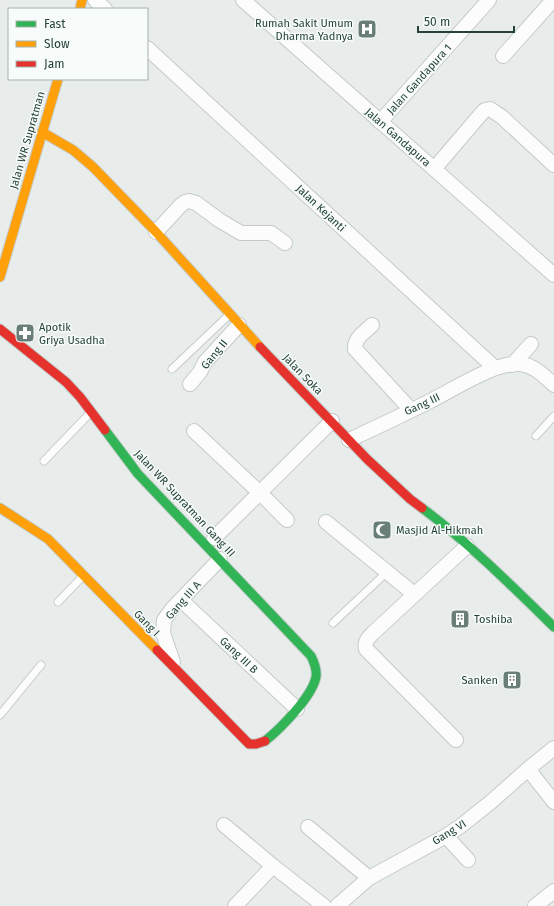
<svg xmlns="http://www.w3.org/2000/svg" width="554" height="906" font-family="'Fira Sans',sans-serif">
  <rect width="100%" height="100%" fill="#e8edeb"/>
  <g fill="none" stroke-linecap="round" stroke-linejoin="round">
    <defs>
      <g id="lane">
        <path d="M172 369 229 315"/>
        <path d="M536 436 554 416"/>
        <path d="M44 461 91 412"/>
        <path d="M58 602 83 576"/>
        <path d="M333 623 387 572"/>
        <path d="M0 715 41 665"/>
      </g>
      <g id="street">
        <path d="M95 0 105 9"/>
        <path d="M243 0 554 275"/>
        <path d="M147 48 495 368"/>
        <path d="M503 56 553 0"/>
        <path d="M380 122 489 0"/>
        <path d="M434 169 481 114 485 110 490 109 502 117 554 165"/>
        <path d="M156 232 181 205 185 202 189 201 196 203 219 220 241 233H271L285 243"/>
        <path d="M372 325C365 332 354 338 355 349L411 410"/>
        <path d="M512 365 531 344"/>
        <path d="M190 384 200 372 205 362 239 325"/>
        <path d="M194 431 260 493 287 520"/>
        <path d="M349 440C377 427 405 414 432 400 455 389 496 361 521 364 535 366 544 376 554 385"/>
        <path d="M326 522 414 594"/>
        <path d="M214 538 332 421"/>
        <path d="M181 600 297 709"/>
        <path d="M173 662 163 633 164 620 172 609 220 559"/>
        <path d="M456 740 366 649C364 642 368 638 373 633L467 546"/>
        <path d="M528 769 554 802"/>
        <path d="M224 825 273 866 324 906"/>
        <path d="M308 827 369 878"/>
        <path d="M446 836 468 860"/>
        <path d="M235 906 273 866"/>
        <path d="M337 906 369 878 446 836 462 825 492 801 528 769 554 748"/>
        <path d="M535 906 554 891"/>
      </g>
      <g id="fast">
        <path d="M105 430 138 474 311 656C314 662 317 670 316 677 312 697 280 729 265 741"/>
        <path d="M422 508C469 543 512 586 554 627"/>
      </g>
      <g id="slow">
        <path d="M80 9 82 0"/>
        <path d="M42 132 73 150 93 167 156 232 260 347"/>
        <path d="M0 277 58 79"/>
        <path d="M0 508 48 539 157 650"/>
      </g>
      <g id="jam">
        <path d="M0 329 66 382 80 397 105 430"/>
        <path d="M260 347 367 459 410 499 422 508"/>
        <path d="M157 650 249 744H256L265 741"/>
      </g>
    </defs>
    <use href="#lane" stroke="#c5cac8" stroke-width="9"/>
    <use href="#street" stroke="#c5cac8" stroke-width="16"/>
    <use href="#fast" stroke="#c3cbc8" stroke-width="11"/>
    <use href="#slow" stroke="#c3cbc8" stroke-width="11"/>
    <use href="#jam" stroke="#c3cbc8" stroke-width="11"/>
    <use href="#lane" stroke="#fcfcfc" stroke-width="7"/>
    <use href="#street" stroke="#fcfcfc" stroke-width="14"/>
    <use href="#fast" stroke="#30b455" stroke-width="9"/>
    <use href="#slow" stroke="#ff9f0a" stroke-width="9"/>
    <use href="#jam" stroke="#e5322d" stroke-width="9"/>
  </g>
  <defs>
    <symbol id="hospital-square" viewBox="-11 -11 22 22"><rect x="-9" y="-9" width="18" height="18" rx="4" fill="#697e78" stroke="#f7fbf9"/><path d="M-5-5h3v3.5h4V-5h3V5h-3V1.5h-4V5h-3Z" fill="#fff"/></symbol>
    <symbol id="pharmacy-square" viewBox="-11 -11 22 22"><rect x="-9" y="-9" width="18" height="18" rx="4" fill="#697e78" stroke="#f7fbf9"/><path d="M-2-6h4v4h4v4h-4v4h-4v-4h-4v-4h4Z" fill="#fff"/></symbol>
    <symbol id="mosque-square" viewBox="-11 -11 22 22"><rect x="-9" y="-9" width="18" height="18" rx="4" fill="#697e78" stroke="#f7fbf9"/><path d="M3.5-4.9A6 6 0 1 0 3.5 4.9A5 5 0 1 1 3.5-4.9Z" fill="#fff"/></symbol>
    <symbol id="building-square" viewBox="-11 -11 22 22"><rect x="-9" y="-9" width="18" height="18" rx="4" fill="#697e78" stroke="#f7fbf9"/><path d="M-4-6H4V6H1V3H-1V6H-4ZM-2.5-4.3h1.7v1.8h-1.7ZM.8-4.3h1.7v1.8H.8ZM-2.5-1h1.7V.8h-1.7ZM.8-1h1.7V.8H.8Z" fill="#fff"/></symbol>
  </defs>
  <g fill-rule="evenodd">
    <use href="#hospital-square" x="356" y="18" width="22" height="22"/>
    <use href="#pharmacy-square" x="14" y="322" width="22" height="22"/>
    <use href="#mosque-square" x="371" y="519" width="22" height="22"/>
    <use href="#building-square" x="449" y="608" width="22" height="22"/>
    <use href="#building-square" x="501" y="669" width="22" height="22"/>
  </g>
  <g text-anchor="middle" stroke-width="3" stroke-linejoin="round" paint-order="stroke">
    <g font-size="11" fill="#24423a" stroke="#f7fbf9" text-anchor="start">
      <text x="353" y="27" text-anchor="end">Rumah Sakit Umum<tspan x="353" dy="13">Dharma Yadnya</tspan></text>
      <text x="39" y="331">Apotik<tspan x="39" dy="13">Griya Usadha</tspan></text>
      <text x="396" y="534">Masjid Al-Hikmah</text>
      <text x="474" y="623">Toshiba</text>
      <text x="498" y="684" text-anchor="end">Sanken</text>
    </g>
    <g font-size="11" fill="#24423a" stroke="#f7fbf9">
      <text transform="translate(419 79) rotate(-48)" y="4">Jalan Gandapura 1</text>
      <text transform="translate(398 137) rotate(41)" y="4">Jalan Gandapura</text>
      <text transform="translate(27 140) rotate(-74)" y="4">Jalan WR Supratman</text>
      <text transform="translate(321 208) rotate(43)" y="4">Jalan Kejanti</text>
      <text transform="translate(214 354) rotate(-51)" y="4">Gang II</text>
      <text transform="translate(303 374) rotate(46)" y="4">Jalan Soka</text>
      <text transform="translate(422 404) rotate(-25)" y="4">Gang III</text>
      <text transform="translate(185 503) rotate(47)" y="4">Jalan WR Supratman Gang III</text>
      <text transform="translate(183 600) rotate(-49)" y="4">Gang III A</text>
      <text transform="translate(147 623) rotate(46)" y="4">Gang I</text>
      <text transform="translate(239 655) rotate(43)" y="4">Gang III B</text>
      <text transform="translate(449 832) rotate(-32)" y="4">Gang VI</text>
    </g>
  </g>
  <rect x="8" y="8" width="140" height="72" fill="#f7fbf9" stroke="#a3b1ad"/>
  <rect x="16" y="21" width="20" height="6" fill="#30b455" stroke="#a3b1ad"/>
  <text x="44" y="28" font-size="12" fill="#24423a">Fast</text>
  <rect x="16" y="41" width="20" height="6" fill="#ff9f0a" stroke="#a3b1ad"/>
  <text x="44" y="48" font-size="12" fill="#24423a">Slow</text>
  <rect x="16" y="61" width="20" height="6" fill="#e5322d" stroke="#a3b1ad"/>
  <text x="44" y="68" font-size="12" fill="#24423a">Jam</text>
  <path d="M418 26v6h96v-6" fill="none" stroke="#24423a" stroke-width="2"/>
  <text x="424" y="26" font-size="12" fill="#24423a" stroke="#f7fbf9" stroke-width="3" paint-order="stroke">50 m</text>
</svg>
